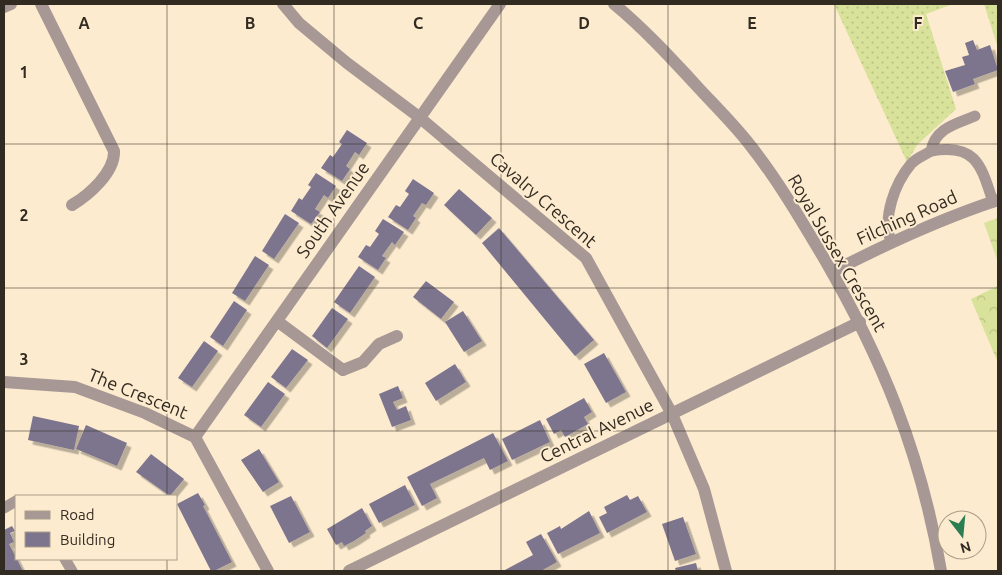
<svg xmlns="http://www.w3.org/2000/svg" width="1002" height="575" font-family="Ubuntu,sans-serif">
  <defs>
    <pattern id="park-crowns" width="20" height="18" patternUnits="userSpaceOnUse" patternTransform="scale(1.25)"><rect width="20" height="18" fill="#d9e29a"/><path d="M2 6a3 3 0 1 1 6 0M12 15a3 3 0 1 1 6 0" fill="none" stroke="#bbc284"/></pattern>
    <pattern id="garden-dots" width="8" height="8" patternUnits="userSpaceOnUse" patternTransform="scale(1.25)"><rect width="8" height="8" fill="#d9e29a"/><path d="M2 2h.1M6 6h.1" fill="none" stroke="#bbc284" stroke-width="1.8" stroke-linecap="round"/></pattern>
    <filter id="shadow"><feDropShadow dx="4.5" dy="4.5" stdDeviation="0" flood-color="#0004"/></filter>
  </defs>
  <rect width="100%" height="100%" fill="#fcebcf"/>
  <g fill="url(#park-crowns)">
    <path d="M998 218V262L984 223Z"/>
    <path d="M998 286V363L971 299Z"/>
  </g>
  <g fill="url(#garden-dots)">
    <path d="M834 4H953L926 14 956 109 917 145 907 162Z"/>
    <path d="M984 4H998V48Z"/>
  </g>
  <g fill="#7d748e" filter="url(#shadow)">
    <path d="M973 40 977 50 990 45 998 70 973 79 975 84 953 92 945 71 965 65 962 57 969 55 965 43Z"/>
    <path d="M347 130 367 143 359 155 355 152 346 166 350 169 342 181 321 168 330 155 333 157 342 144 339 142Z"/>
    <path d="M316 173 336 186 328 198 324 195 315 209 320 212 311 224 291 211 299 198 302 200 311 187 308 185Z"/>
    <path d="M413 179 434 193 426 205 422 203 413 216 416 218 408 230 388 217 396 205 400 207 409 194 405 191Z"/>
    <path d="M459 189 492 218 476 235 444 205Z"/>
    <path d="M285 214 299 223 274 259 262 251Z"/>
    <path d="M383 219 404 232 395 245 392 242 382 256 386 258 378 270 358 257 366 245 370 247 379 234 375 231Z"/>
    <path d="M499 228 594 340 575 356 482 243Z"/>
    <path d="M255 256 269 265 245 301 232 293Z"/>
    <path d="M359 266 375 277 350 313 334 302Z"/>
    <path d="M426 281 454 302 441 319 413 297Z"/>
    <path d="M234 301 247 310 223 346 210 337Z"/>
    <path d="M332 308 348 319 327 348 312 336Z"/>
    <path d="M463 311 482 341 464 352 445 322Z"/>
    <path d="M204 341 218 351 192 387 178 378Z"/>
    <path d="M292 349 308 360 286 388 271 377Z"/>
    <path d="M604 353 626 392 606 403 584 364Z"/>
    <path d="M455 364 466 382 436 401 425 383Z"/>
    <path d="M268 382 285 394 261 427 244 415Z"/>
    <path d="M398 386 403 398 393 402 397 410 406 406 411 420 392 427 379 394Z"/>
    <path d="M584 398 592 412 584 417 588 424 565 437 561 430 554 434 546 419Z"/>
    <path d="M33 416 79 426 74 450 28 440Z"/>
    <path d="M540 420 550 442 512 460 502 439Z"/>
    <path d="M86 425 127 443 117 466 76 449Z"/>
    <path d="M493 433 508 461 490 470 484 458 430 484 437 498 422 506 407 477Z"/>
    <path d="M259 449 279 482 263 492 241 460Z"/>
    <path d="M151 454 184 479 170 496 136 472Z"/>
    <path d="M405 485 415 505 379 523 369 504Z"/>
    <path d="M198 493 205 505 203 506 232 562 214 571H211L177 504Z"/>
    <path d="M627 495 630 500 638 496 647 512 607 533 599 517 607 513 604 507Z"/>
    <path d="M291 496 310 532 289 543 270 506Z"/>
    <path d="M362 508 372 526 365 531 366 533 354 541 344 546 342 542 336 545 327 529Z"/>
    <path d="M589 511 600 533 558 554 547 533 560 526 561 529Z"/>
    <path d="M683 517 696 554 675 561 662 524Z"/>
    <path d="M12 526 15 531 10 533 14 542 9 544 23 571H4V530Z"/>
    <path d="M541 534 557 562 541 571H503L533 555 526 542Z"/>
    <path d="M696 563 698 571H676L675 568Z"/>
  </g>
  <g fill="none" stroke-linecap="round" stroke-linejoin="round">
    <g stroke="#a79895" stroke-width="11">
      <path d="M931 151C976 143 981 165 993 202"/>
      <path d="M891 242C882 218 895 183 911 164 916 158 925 155 931 151 935 128 956 124 975 116"/>
      <path d="M4 508 16 501"/>
      <path d="M65 559 72 571"/>
    </g>
    <g stroke="#a79895" stroke-width="12">
      <path d="M41 4 114 151C115 172 89 195 72 205"/>
      <path d="M283 4 299 23 347 63 419 117 586 258 672 414 704 489 726 571"/>
      <path d="M614 4C643 28 668 55 694 83 713 104 733 123 750 145 777 179 800 218 822 255 882 358 921 453 941 571"/>
      <path d="M4 7 11 4"/>
      <path d="M832 272C886 244 940 219 998 200"/>
      <path d="M277 321 343 370"/>
      <path d="M343 370 363 362 379 344 397 336"/>
      <path d="M4 382 75 387 145 413 195 437 268 571"/>
      <path d="M195 437 500 4"/>
      <path d="M349 571 860 322"/>
    </g>
  </g>
  <path fill="none" stroke="#322b21" stroke-width="1" stroke-opacity="0.55" d="M167 4V496M334 4V571M501 4V571M668 4V571M835 4V571M4 144H998M4 288H998M4 431H998M167 559V571"/>
  <g text-anchor="middle" stroke-width="4" stroke-linejoin="round" paint-order="stroke">
    <g font-size="18" fill="#322b21" stroke="#fcebcf">
      <text transform="translate(543 200) rotate(41)" y="6">Cavalry Crescent</text>
      <text transform="translate(333 210) rotate(-55)" y="6">South Avenue</text>
      <text transform="translate(907 218) rotate(-24)" y="6">Filching Road</text>
      <text transform="translate(837 253) rotate(60)" y="6">Royal Sussex Crescent</text>
      <text transform="translate(138 394) rotate(22)" y="6">The Crescent</text>
      <text transform="translate(597 431) rotate(-26)" y="6">Central Avenue</text>
    </g>
  </g>
  <g font-size="16" text-anchor="middle" font-weight="bold" fill="#322b21" stroke="#fcebcf" stroke-width="4" stroke-linejoin="round" paint-order="stroke">
    <text x="84" y="29">A</text>
    <text x="250" y="29">B</text>
    <text x="418" y="29">C</text>
    <text x="584" y="29">D</text>
    <text x="752" y="29">E</text>
    <text x="918" y="29">F</text>
    <text x="24" y="78">1</text>
    <text x="24" y="221">2</text>
    <text x="24" y="365">3</text>
  </g>
  <rect width="1002" height="575" fill="none" stroke="#322b21" stroke-width="10"/>
  <rect x="15" y="495" width="162" height="65" fill="#fcebcf" stroke="#ab9e89"/>
  <rect x="25" y="511" width="25" height="8" fill="#a79895" stroke="#ab9e89"/>
  <text x="60" y="520" font-size="15" fill="#322b21">Road</text>
  <rect x="25" y="532" width="25" height="15" fill="#7d748e" stroke="#ab9e89"/>
  <text x="60" y="545" font-size="15" fill="#322b21">Building</text>
  <g transform="translate(962 535) rotate(164)"><circle r="24" fill="#fcebcf" stroke="#ab9e89"/>
  <path d="M0-4L9 19L0 12L-9 19Z" fill="#2a7e51"/>
  <text y="-8" font-size="14" font-weight="bold" text-anchor="middle" fill="#322b21">N</text>
  </g>
</svg>
